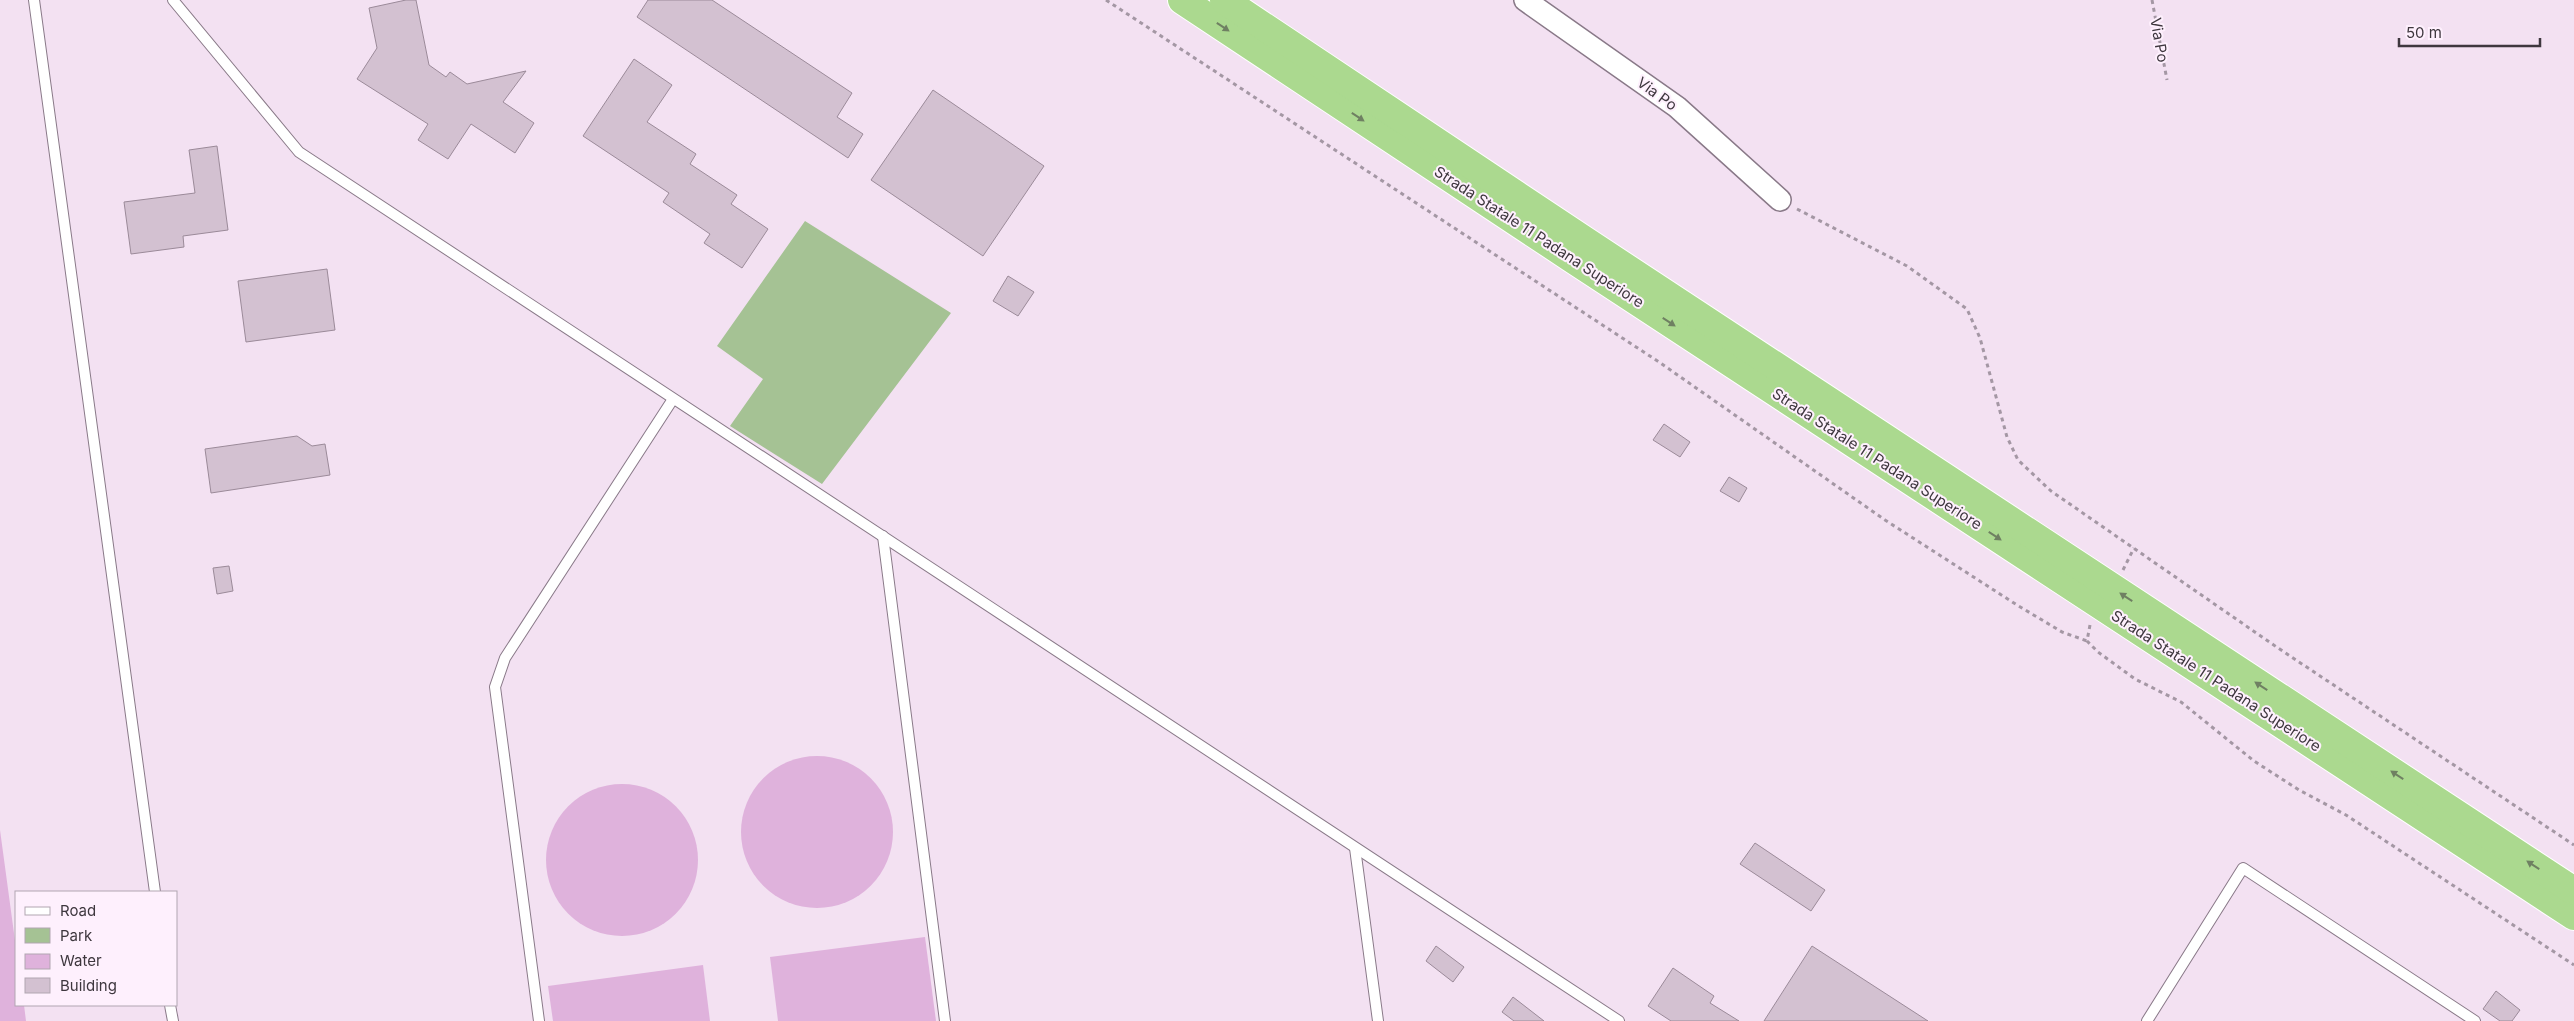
<svg xmlns="http://www.w3.org/2000/svg" width="2574" height="1021" font-family="Inter,sans-serif">
  <rect width="100%" height="100%" fill="#f3e1f2"/>
  <path fill="#a5c294" d="M805 221 951 313 822 484 730 426 763 379 717 346Z"/>
  <g fill="#dfb2dc">
    <circle cx="817" cy="832" r="76"/>
    <circle cx="622" cy="860" r="76"/>
    <path d="M0 830 16 948V1005H24L26 1021H0Z"/>
    <path d="M925 937 936 1021H778L770 957Z"/>
    <path d="M703 965 710 1021H553L548 986Z"/>
  </g>
  <g fill="#d3c1d1" stroke="#9b8a99">
    <path d="M406 0H416L429 65 446 77 450 72 467 84 526 71 503 102 534 123 515 153 471 124 448 159 418 140 428 124 357 79 377 48 369 8Z"/>
    <path d="M648 0H712L852 93 837 117 863 134 848 158 637 17Z"/>
    <path d="M634 59 672 85 647 122 696 154 690 164 737 195 731 204 768 229 742 268 704 243 710 234 663 202 669 193 583 136Z"/>
    <path d="M933 90 1044 166 983 256 871 180Z"/>
    <path d="M217 146 228 230 183 236 184 247 131 254 124 202 195 193 189 150Z"/>
    <path d="M327 269 335 330 246 342 238 281Z"/>
    <path d="M1008 276 1034 292 1018 316 993 301Z"/>
    <path d="M1664 424 1690 442 1680 457 1653 440Z"/>
    <path d="M297 436 312 446 325 444 330 475 211 493 205 449Z"/>
    <path d="M1729 477 1747 488 1739 502 1720 491Z"/>
    <path d="M229 566 233 591 217 594 213 568Z"/>
    <path d="M1755 843 1825 890 1811 911 1740 864Z"/>
    <path d="M1436 946 1464 967 1453 982 1426 961Z"/>
    <path d="M1812 946 1928 1021H1764Z"/>
    <path d="M1673 968 1714 996 1710 1003 1739 1021H1671L1648 1006Z"/>
    <path d="M2496 991 2520 1010 2512 1021H2500L2483 1009Z"/>
    <path d="M1513 997 1544 1021H1514L1502 1012Z"/>
  </g>
  <g fill="none" stroke-linecap="round" stroke-linejoin="round">
    <defs>
      <g id="lane">
        <path d="M34 0 155 892"/>
        <path d="M173 0 299 152 1619 1021"/>
        <path d="M883 536 945 1021"/>
        <path d="M1355 848 1378 1021"/>
        <path d="M170 1005 173 1021"/>
        <path d="M539 1021 495 687 505 658 673 399"/>
        <path d="M2147 1021 2243 868 2475 1021"/>
      </g>
      <path id="street" d="M1525 0 1677 107 1780 200"/>
      <g id="highway">
        <path d="M1182 0 1571 258 2574 916"/>
        <path d="M1224 0 1584 240 2574 891"/>
      </g>
    </defs>
    <use href="#lane" stroke="#897988" stroke-width="12"/>
    <use href="#street" stroke="#897988" stroke-width="24"/>
    <use href="#highway" stroke="#fff" stroke-width="30"/>
    <g stroke="#a497a4" stroke-width="3" stroke-dasharray="4 4" stroke-linecap="butt">
      <path d="M1106 0 1659 362 1885 520 2017 605 2062 632 2087 641"/>
      <path d="M2152 0 2167 80"/>
      <path d="M1797 209 1907 266 1967 309 1980 338 2007 437 2018 460 2051 491 2278 648 2574 845"/>
      <path d="M2123 570 2134 548"/>
      <path d="M2090 625 2087 641 2098 652 2135 679 2181 702 2254 761 2299 790 2346 815 2574 965"/>
    </g>
    <use href="#lane" stroke="#fff" stroke-width="10"/>
    <use href="#street" stroke="#fff" stroke-width="21"/>
    <use href="#highway" stroke="#abd98f" stroke-width="28"/>
  </g>
  <defs><path id="oneway-solid" d="M-6-.8H1V-3.2L6.5 0L1 3.2V.8H-6Z" transform="scale(1.25)"/></defs>
  <g fill="#6f8062">
    <use href="#oneway-solid" transform="translate(1223 27) rotate(34)"/>
    <use href="#oneway-solid" transform="translate(1358 117) rotate(34)"/>
    <use href="#oneway-solid" transform="translate(1669 322) rotate(33)"/>
    <use href="#oneway-solid" transform="translate(1995 536) rotate(33)"/>
    <use href="#oneway-solid" transform="translate(2126 597) rotate(-147)"/>
    <use href="#oneway-solid" transform="translate(2261 686) rotate(-147)"/>
    <use href="#oneway-solid" transform="translate(2397 775) rotate(-147)"/>
    <use href="#oneway-solid" transform="translate(2533 865) rotate(-147)"/>
  </g>
  <g text-anchor="middle" stroke-width="4" stroke-linejoin="round" paint-order="stroke">
    <g font-size="15" fill="#3e373e" stroke="#fef0fd">
      <text transform="translate(2159 40) rotate(80)" y="5">Via Po</text>
      <text transform="translate(1657 94) rotate(36)" y="5">Via Po</text>
      <text transform="translate(1539 237) rotate(33)" y="5">Strada Statale 11 Padana Superiore</text>
      <text transform="translate(1877 459) rotate(33)" y="5">Strada Statale 11 Padana Superiore</text>
      <text transform="translate(2216 681) rotate(33)" y="5">Strada Statale 11 Padana Superiore</text>
    </g>
  </g>
  <rect x="15" y="891" width="162" height="115" fill="#fef0fd" stroke="#b1a6b1"/>
  <rect x="25" y="907" width="25" height="8" fill="#ffffff" stroke="#b1a6b1"/>
  <text x="60" y="916" font-size="15" fill="#3e373e">Road</text>
  <rect x="25" y="928" width="25" height="15" fill="#a5c294" stroke="#b1a6b1"/>
  <text x="60" y="941" font-size="15" fill="#3e373e">Park</text>
  <rect x="25" y="954" width="25" height="15" fill="#dfb2dc" stroke="#b1a6b1"/>
  <text x="60" y="966" font-size="15" fill="#3e373e">Water</text>
  <rect x="25" y="978" width="25" height="15" fill="#d3c1d1" stroke="#b1a6b1"/>
  <text x="60" y="991" font-size="15" fill="#3e373e">Building</text>
  <path d="M2399 38v8h141v-8" fill="none" stroke="#3e373e" stroke-width="2.5"/>
  <text x="2406" y="38" font-size="15" fill="#3e373e" stroke="#fef0fd" stroke-width="4" paint-order="stroke">50 m</text>
</svg>
